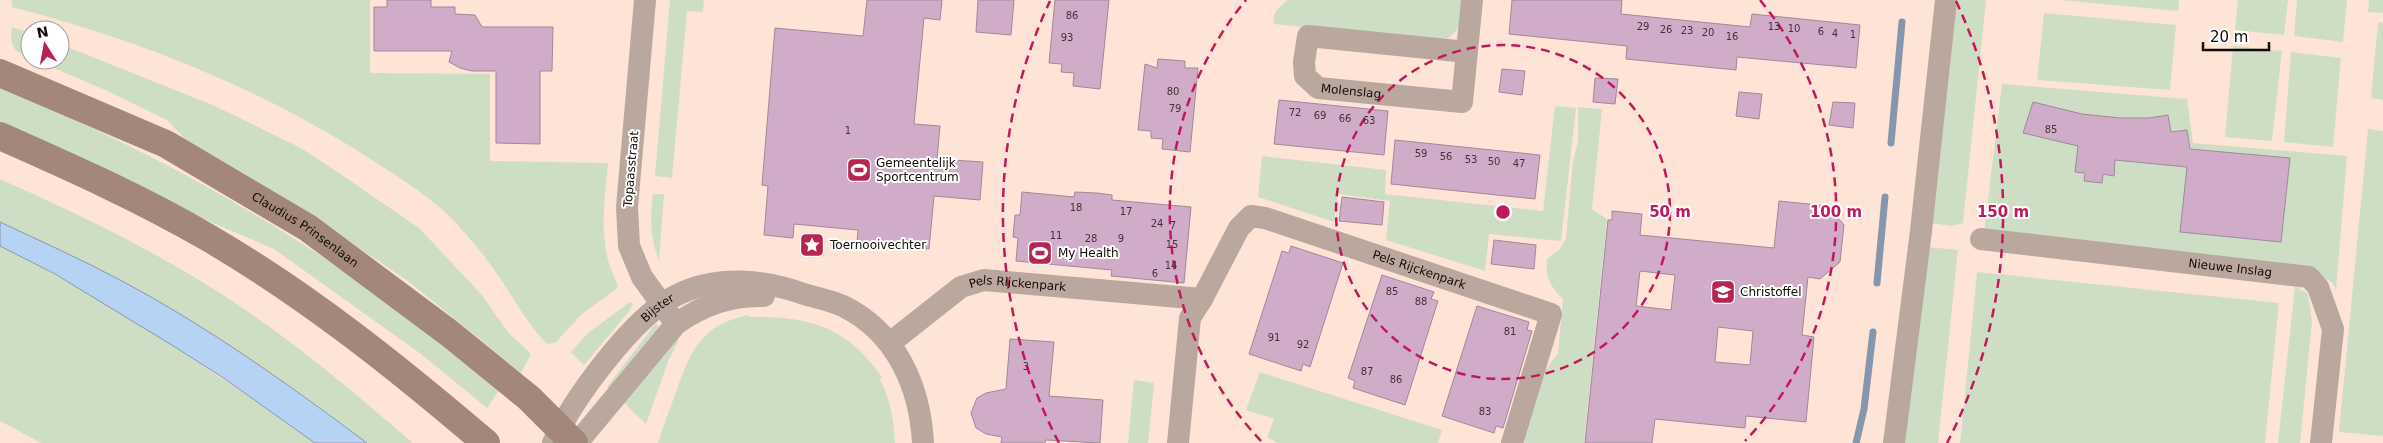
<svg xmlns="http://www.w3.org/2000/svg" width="2383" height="443" font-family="'DejaVu Sans',sans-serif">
  <rect width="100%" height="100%" fill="#fee4d7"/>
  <g fill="#cedec4">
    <path d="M12 0H370V73L490 74V161L608 163C605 196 600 228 608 260 610 269 615 277 618 286L615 290 582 314 555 343 547 344C527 324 514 298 497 274 482 252 465 232 446 213 423 192 395 175 369 158 259 87 138 40 12 7Z"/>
    <path d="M670 0H704L703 12 687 11 672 178 655 176Z"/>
    <path d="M1288 0H1462C1460 21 1462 34 1439 42L1274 24C1271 12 1280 7 1288 0Z"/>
    <path d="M1955 0H1986L1963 223 1952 226 1930 223Z"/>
    <path d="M2060 0H2179L2178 11Z"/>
    <path d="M2238 0H2288L2284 35 2235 30Z"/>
    <path d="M2297 0H2347L2343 42 2294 36Z"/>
    <path d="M2369 0H2383V13L2368 12Z"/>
    <path d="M2044 13 2176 25 2170 90 2037 80Z"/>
    <path d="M2378 22 2383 23V100L2371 98Z"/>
    <path d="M12 27 30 33V58L15 50 11 40Z"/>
    <path d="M60 44 215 106 301 148 336 171 419 228 481 294 508 332 531 354 521 373 408 281 280 195 186 140 167 120 105 90 35 60H60Z"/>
    <path d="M2233 46 2282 51 2272 141 2225 137Z"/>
    <path d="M2291 52 2341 58 2333 147 2284 142Z"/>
    <path d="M2002 84 2187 99 2193 143 2347 156 2336 290 2333 283 2308 268 1984 233Z"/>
    <path d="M0 87C111 133 217 188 318 254 381 295 440 343 500 389L487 408 421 354 274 249 180 209 0 124Z"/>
    <path d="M1555 106 1576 108 1561 241 1489 234 1485 271 1386 240 1390 201 1338 194 1334 222 1258 197 1262 156 1386 170 1385 194 1543 211Z"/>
    <path d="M1578 107 1602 109 1592 209 1607 219 1584 443H1525L1523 432 1542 375 1558 353 1563 299C1550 286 1545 277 1547 259L1560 249 1566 238 1573 161 1578 142Z"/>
    <path d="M2368 129 2383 131V436L2339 432Z"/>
    <path d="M0 179C86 217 172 259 250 313 307 352 360 398 413 443H367L301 394 188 320 120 280 0 222Z"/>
    <path d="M653 194H664L659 260C650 238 650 218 653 194Z"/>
    <path d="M0 246C111 302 214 371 315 443H41L0 421Z"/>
    <path d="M1927 247 1958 250 1938 443H1902Z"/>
    <path d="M1977 272 2279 303 2265 443H1960Z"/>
    <path d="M2295 286 2308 294 2312 321 2300 443H2278Z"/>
    <path d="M630 302 633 304 630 310 584 365 571 352 588 333Z"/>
    <path d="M748 315 749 317C809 316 846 326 882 377L880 379C890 400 894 419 895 443H658C663 426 670 409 676 392 691 350 701 325 748 315Z"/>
    <path d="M655 324 660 327 612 391 607 387Z"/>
    <path d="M678 335V342L669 359 646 424 621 400Z"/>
    <path d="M1260 372 1442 430 1438 443H1278L1267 437 1274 419 1246 410Z"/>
    <path d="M1134 380 1154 383 1148 443H1128Z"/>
  </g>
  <path fill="#b7d3f4" stroke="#8697ad" d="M0 222C40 241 81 259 120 280 207 326 288 384 367 443H315L222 377 175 347 55 274 0 246Z"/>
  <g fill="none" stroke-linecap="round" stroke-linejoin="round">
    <g stroke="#8697ad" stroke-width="7">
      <path d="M1891 143 1902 22"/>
      <path d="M1877 283 1885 197"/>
      <path d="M1856 443 1864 409 1873 332"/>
    </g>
  </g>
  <g fill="#d0acc8" stroke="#9e8999" fill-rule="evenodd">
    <path d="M387 0H431V7H455V14L475 15 482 27H553L552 71H540V144L496 143V71H472L460 68 449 62 452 51H374V7H387Z"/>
    <path d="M867 0H942L940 20 924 18 914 124 940 126 937 159 983 162 980 200 934 196 929 249 857 242 858 230 794 224 793 238 764 235 768 186 762 185 775 28 863 36Z"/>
    <path d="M978 0H1014L1011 35 976 32Z"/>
    <path d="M1055 0H1109L1100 89 1073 86 1074 73 1061 72 1062 64 1049 63Z"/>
    <path d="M1512 0H1622L1621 14 1750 27 1752 14 1860 25 1856 68 1737 57 1736 70 1626 59 1627 46 1509 34Z"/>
    <path d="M1158 59 1185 61V68H1198L1190 152 1162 149 1163 139 1151 138V131L1138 130 1145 64 1157 68Z"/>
    <path d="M1502 69 1525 71 1522 95 1499 92Z"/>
    <path d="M1595 78 1618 79 1615 104 1593 102Z"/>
    <path d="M1739 92 1762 94 1759 119 1736 116Z"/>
    <path d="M1279 100 1388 111 1384 155 1274 144Z"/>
    <path d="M1833 102 1855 103 1853 128 1829 125Z"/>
    <path d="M2033 102 2082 114 2120 118H2149L2168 115 2171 132 2187 130 2190 149 2290 158 2281 242 2180 232 2187 167 2115 160 2114 176 2103 174 2102 183 2084 181 2085 173 2075 172 2078 146 2023 133Z"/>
    <path d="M1395 140 1540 155 1535 199 1391 184Z"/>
    <path d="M1022 192 1074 197 1075 192 1097 193 1112 195V200L1191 207 1184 283 1111 276 1112 270 1016 261 1018 238 1013 237 1015 215H1020Z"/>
    <path d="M1342 197 1384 202 1382 225 1339 221Z"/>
    <path d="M1779 201 1828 206 1844 225 1840 262 1820 279 1808 277 1802 335 1814 337 1806 422 1746 416 1745 428 1655 419 1652 443H1585L1608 220H1612V211L1642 214 1640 235 1774 248ZM1640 271 1675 275 1671 310 1636 306ZM1718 327 1753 331 1750 365 1715 362Z"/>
    <path d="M1494 240 1536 245 1534 269 1491 264Z"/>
    <path d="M1291 246 1343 263 1310 367 1303 364 1301 371 1249 354 1282 251 1289 253Z"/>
    <path d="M1382 275 1434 292 1431 299 1438 301 1405 405 1353 388 1355 381 1348 378Z"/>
    <path d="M1477 306 1529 322 1527 330 1532 331 1503 428 1496 426 1494 433 1442 416Z"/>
    <path d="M1010 339 1054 342 1049 396 1103 400 1100 443 1046 440 1045 443H1001L1002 437 986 434 976 428 971 413 977 398 986 393 1006 389Z"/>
  </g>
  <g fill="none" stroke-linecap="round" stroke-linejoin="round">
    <g stroke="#baa89f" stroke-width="22">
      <path d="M645 0 627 207 629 246 642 277 676 324"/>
      <path id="s1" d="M1467 52 1308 36 1304 62 1305 76 1318 88 1462 102 1472 0"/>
      <path id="s2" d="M1981 239 2309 277 2318 287 2333 329 2321 443"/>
      <path id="s3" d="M890 343 961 287 984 280 1202 299"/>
      <path id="s4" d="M553 443C572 400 633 317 675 296 715 275 762 279 804 294 817 298 830 300 843 306 896 332 920 386 923 443"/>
      <path d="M577 443 676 324C703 305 730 295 764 296"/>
      <path id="s5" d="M1178 443 1190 318 1202 299 1239 228 1251 216 1265 218 1551 314 1512 443"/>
      <path d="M1894 443 1921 231 1946 0"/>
    </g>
    <g stroke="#a2877a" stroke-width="28">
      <path id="s6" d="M0 73 166 144 308 228 449 333 529 398 574 443"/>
      <path d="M0 136C70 167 140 198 207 237 307 295 398 368 486 443"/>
    </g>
  </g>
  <g fill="none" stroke="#c2185b" stroke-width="2.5" stroke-dasharray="9 6">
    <circle cx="1503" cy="212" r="167"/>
    <path d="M1261 441A333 333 0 0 1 1246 0M1760 0A333 333 0 0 1 1745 441"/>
    <path d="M1059 443A500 500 0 0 1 1050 1M1956 1A500 500 0 0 1 1947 443"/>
  </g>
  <defs>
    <symbol id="stadium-square" viewBox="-11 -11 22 22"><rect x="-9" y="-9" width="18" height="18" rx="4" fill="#b52550" stroke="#fff"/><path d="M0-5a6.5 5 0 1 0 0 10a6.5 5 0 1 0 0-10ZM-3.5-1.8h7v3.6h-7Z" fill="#fff"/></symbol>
    <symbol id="sight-square" viewBox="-11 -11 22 22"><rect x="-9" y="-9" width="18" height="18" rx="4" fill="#b52550" stroke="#fff"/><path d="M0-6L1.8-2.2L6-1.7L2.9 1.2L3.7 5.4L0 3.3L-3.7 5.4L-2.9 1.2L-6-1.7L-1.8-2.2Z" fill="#fff"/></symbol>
    <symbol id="school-square" viewBox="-11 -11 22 22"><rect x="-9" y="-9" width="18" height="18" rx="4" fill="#b52550" stroke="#fff"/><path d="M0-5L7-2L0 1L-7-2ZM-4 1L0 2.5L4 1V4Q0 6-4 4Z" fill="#fff"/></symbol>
  </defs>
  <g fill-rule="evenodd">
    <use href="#stadium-square" x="845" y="156" width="28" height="28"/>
    <use href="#sight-square" x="798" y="231" width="28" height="28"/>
    <use href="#stadium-square" x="1026" y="239" width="28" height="28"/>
    <use href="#school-square" x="1709" y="278" width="28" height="28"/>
  </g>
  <g text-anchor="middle" stroke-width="4" stroke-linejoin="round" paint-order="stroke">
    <g font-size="10" fill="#423337">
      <text x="1072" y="19">86</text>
      <text x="1643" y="30">29</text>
      <text x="1774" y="30">13</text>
      <text x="1794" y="32">10</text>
      <text x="1666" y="33">26</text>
      <text x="1687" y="34">23</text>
      <text x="1821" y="35">6</text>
      <text x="1708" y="36">20</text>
      <text x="1835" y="37">4</text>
      <text x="1853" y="38">1</text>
      <text x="1732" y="40">16</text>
      <text x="1067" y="41">93</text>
      <text x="1173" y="95">80</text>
      <text x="1175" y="112">79</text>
      <text x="1295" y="116">72</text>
      <text x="1320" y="119">69</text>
      <text x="1345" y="122">66</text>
      <text x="1369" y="124">63</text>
      <text x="2051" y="133">85</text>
      <text x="848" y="134">1</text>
      <text x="1421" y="157">59</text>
      <text x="1446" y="160">56</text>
      <text x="1471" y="163">53</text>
      <text x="1494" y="165">50</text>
      <text x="1519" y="167">47</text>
      <text x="1076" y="211">18</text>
      <text x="1126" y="215">17</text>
      <text x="1157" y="227">24</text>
      <text x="1173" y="229">7</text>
      <text x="1056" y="239">11</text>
      <text x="1091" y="242">28</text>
      <text x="1121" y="242">9</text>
      <text x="1172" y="248">15</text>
      <text x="1171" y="269">14</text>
      <text x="1155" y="277">6</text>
      <text x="1392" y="295">85</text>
      <text x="1421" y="305">88</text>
      <text x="1510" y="335">81</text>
      <text x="1274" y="341">91</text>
      <text x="1303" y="348">92</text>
      <text x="1026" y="370">3</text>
      <text x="1367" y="375">87</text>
      <text x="1396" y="383">86</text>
      <text x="1485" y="415">83</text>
    </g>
    <g font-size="12" fill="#130b07" stroke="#fff">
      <text dy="4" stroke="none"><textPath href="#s1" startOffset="251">Molenslag</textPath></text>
      <text transform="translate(631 169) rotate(-85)" y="4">Topaasstraat</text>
      <text dy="4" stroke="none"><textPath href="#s6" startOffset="344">Claudius Prinsenlaan</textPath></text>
      <text dy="4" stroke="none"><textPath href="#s2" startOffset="251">Nieuwe Inslag</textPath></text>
      <text dy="4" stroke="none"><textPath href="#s5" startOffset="422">Pels Rijckenpark</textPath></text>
      <text dy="4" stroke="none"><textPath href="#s3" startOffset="148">Pels Rijckenpark</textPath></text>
      <text dy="4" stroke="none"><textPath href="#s4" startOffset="172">Bijster</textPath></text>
    </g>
    <g font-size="12" fill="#130b07" stroke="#fff" text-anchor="start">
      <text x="876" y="167">Gemeentelijk<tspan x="876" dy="14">Sportcentrum</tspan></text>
      <text x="830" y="249">Toernooivechter</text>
      <text x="1058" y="257">My Health</text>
      <text x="1740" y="296">Christoffel</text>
    </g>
  </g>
  <circle cx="1503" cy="212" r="8" fill="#c2185b" stroke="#fff" stroke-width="2.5"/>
  <g font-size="15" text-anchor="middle" font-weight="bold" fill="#c2185b" stroke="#fff" stroke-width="4" stroke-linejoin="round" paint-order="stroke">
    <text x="1670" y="217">50 m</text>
    <text x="1836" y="217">100 m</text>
    <text x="2003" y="217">150 m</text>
  </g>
  <g transform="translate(45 45) rotate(349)"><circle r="24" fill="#ffffff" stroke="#a19d9c"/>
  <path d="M0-4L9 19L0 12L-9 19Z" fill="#b52550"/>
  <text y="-8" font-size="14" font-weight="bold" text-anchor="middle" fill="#130b07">N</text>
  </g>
  <path d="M2203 42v8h66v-8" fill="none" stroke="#130b07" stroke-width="2.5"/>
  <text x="2210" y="42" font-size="15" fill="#130b07" stroke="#ffffff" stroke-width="4" paint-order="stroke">20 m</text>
</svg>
